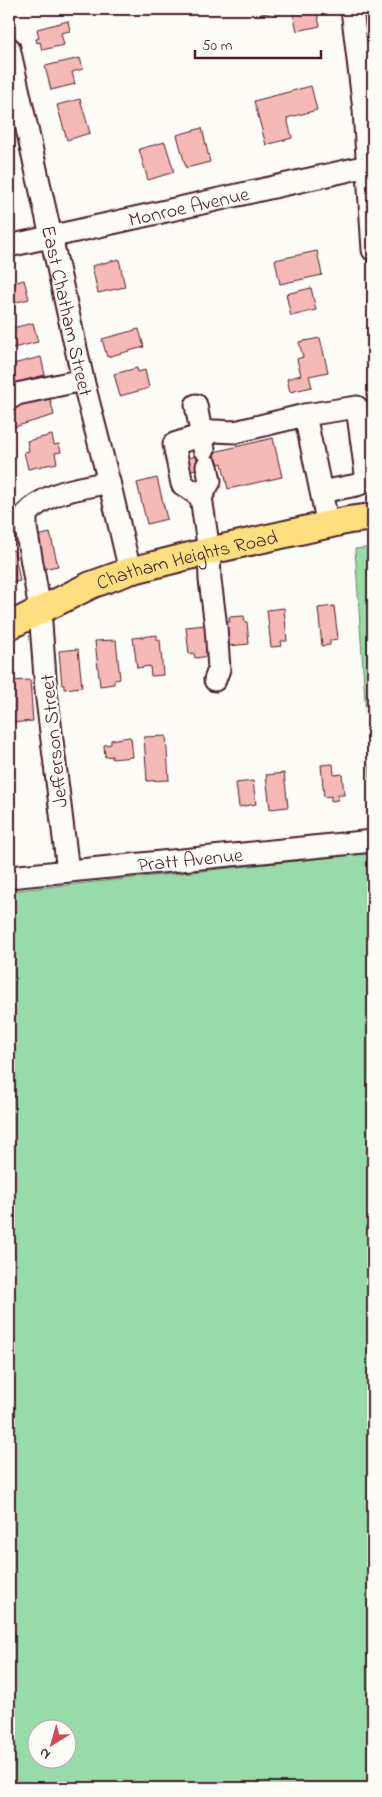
<svg xmlns="http://www.w3.org/2000/svg" width="382" height="1797" font-family="'Indie Flower',sans-serif">
  <rect width="100%" height="100%" fill="#fdfcf7"/>
  <filter id="ink" filterUnits="userSpaceOnUse"><feTurbulence type="fractalNoise" baseFrequency=".02" numOctaves="2"/><feDisplacementMap in="SourceGraphic" scale="10" xChannelSelector="R" yChannelSelector="G"/><feConvolveMatrix kernelMatrix="1 2 1 2 8 2 1 2 1" color-interpolation-filters="sRGB"/></filter>
  <g filter="url(#ink)">
    <g fill="#97dca8" stroke="#707e6a" fill-rule="evenodd">
      <path d="M373 547V821L355 549Z"/>
      <path d="M373 853V1788H9V1007H12L9 980V891ZM38 1730H68V1760H38Z"/>
    </g>
    <g fill="#f6bab6" stroke="#4a1f2b">
      <path d="M261 9H279L280 11 262 14Z"/>
      <path d="M292 9H316L320 26 297 31Z"/>
      <path d="M68 21 70 31 61 33 64 45 42 50 40 42 37 43 36 39 39 38 37 29Z"/>
      <path d="M80 58 83 69 72 72 75 84 51 90 45 66Z"/>
      <path d="M311 86 317 110 287 118 292 138 266 145 254 101Z"/>
      <path d="M80 99 90 133 67 140 57 105Z"/>
      <path d="M202 128 210 162 186 168 177 135Z"/>
      <path d="M165 142 174 172 148 180 139 149Z"/>
      <path d="M317 251 322 275 280 284 275 260Z"/>
      <path d="M119 259 125 287 98 293 92 266Z"/>
      <path d="M24 280 29 299 9 304V284Z"/>
      <path d="M311 288 316 310 291 316 286 294Z"/>
      <path d="M33 323 38 342 9 349V329Z"/>
      <path d="M139 329 144 347 107 357 102 339Z"/>
      <path d="M320 338 328 372 309 376 312 387 290 392 287 379 301 375 297 359 303 357 299 342Z"/>
      <path d="M41 357 45 375 22 381 23 385 15 387 11 373H9V365Z"/>
      <path d="M137 368 138 372 145 370 149 388 120 396 114 374Z"/>
      <path d="M49 395 54 415 14 427 11 415H9V405Z"/>
      <path d="M52 435 54 445 59 444 61 452 55 453 57 463 28 469 24 452 29 451 27 441Z"/>
      <path d="M273 438 282 477 228 489 222 463 183 472 180 460Z"/>
      <path d="M157 478 167 519 147 524 137 483Z"/>
      <path d="M50 533 58 566 37 570 29 538Z"/>
      <path d="M14 550 20 581 9 583V551Z"/>
      <path d="M334 606 338 639 330 640V645L322 646 318 608Z"/>
      <path d="M284 608 287 641H281L282 646 271 647 267 610Z"/>
      <path d="M244 616 245 622H247L249 644 229 646 227 622H230L229 617Z"/>
      <path d="M206 625 210 656 195 658 194 653 189 654 186 627Z"/>
      <path d="M157 635V640H160L163 675 151 676 150 666 137 668 133 638Z"/>
      <path d="M116 640 120 679 114 680V684L100 686 95 641Z"/>
      <path d="M78 649 82 687 64 689V685H62L59 651Z"/>
      <path d="M30 680 33 721 11 723 9 681Z"/>
      <path d="M166 736 169 780 147 781 144 737Z"/>
      <path d="M129 737 131 738 133 757 112 759V756L105 757 104 745 111 744V740Z"/>
      <path d="M333 764 334 775 342 774 344 795H338V800L331 801V796L324 797 321 765Z"/>
      <path d="M284 773 288 807 270 809 266 775Z"/>
      <path d="M253 781 256 804 239 807 236 783Z"/>
    </g>
    <g fill="none" stroke-linecap="round" stroke-linejoin="round">
      <defs>
        <g id="minor">
          <path d="M352 9 364 110 373 250"/>
          <path id="s1" d="M9 48 83 380 112 494 130 571"/>
          <path id="s2" d="M9 246 368 166"/>
          <path d="M9 399 17 394 83 380"/>
          <path d="M196 405 204 449"/>
          <path d="M207 466 210 481 201 497 209 551 210 580 216 627 219 669 215 680"/>
          <path d="M321 492 357 485 367 481 357 407 305 415 328 525"/>
          <path d="M201 497 182 484 174 444 215 431 235 432 305 415"/>
          <path d="M68 871 46 691 40 610 26 528V514C49 490 79 489 109 482"/>
          <path id="s3" d="M9 877 373 841"/>
        </g>
        <g id="major">
          <path id="s4" d="M9 626 91 585 130 571 209 551 349 520 373 517"/>
        </g>
      </defs>
      <use href="#minor" stroke="#4a1f2b" stroke-width="25"/>
      <use href="#major" stroke="#4a1f2b" stroke-width="30"/>
      <use href="#minor" stroke="#fdfcf7" stroke-width="21"/>
      <use href="#major" stroke="#fedf80" stroke-width="26"/>
    </g>
  </g>
  <g text-anchor="middle" stroke-width="5" stroke-linejoin="round" paint-order="stroke">
    <g font-size="20" fill="#4a1f2b" stroke="#fdfcf7">
      <text dy="7" stroke="none"><textPath href="#s2" startOffset="184">Monroe Avenue</textPath></text>
      <text dy="7" stroke="none"><textPath href="#s1" startOffset="269">East Chatham Street</textPath></text>
      <text dy="7" stroke="none"><textPath href="#s4" startOffset="191">Chatham Heights Road</textPath></text>
      <text transform="translate(53 741) rotate(-96)" y="7">Jefferson Street</text>
      <text dy="7" stroke="none"><textPath href="#s3" startOffset="182">Pratt Avenue</textPath></text>
    </g>
  </g>
  <rect width="382" height="1797" fill="none" stroke="#fdfcf7" stroke-width="30"/>
  <rect x="15" y="15" width="352" height="1767" fill="none" stroke="#4a1f2b" stroke-width="2" filter="url(#ink)"/>
  <g transform="translate(52 1744) rotate(217)"><circle r="24" fill="#fdfcf7" stroke="#b5a4a5"/>
  <path d="M0-4L9 19L0 12L-9 19Z" fill="#d1495b"/>
  <text y="-8" font-size="14" font-weight="bold" text-anchor="middle" fill="#4a1f2b">N</text>
  </g>
  <path d="M195 50v8h126v-8" fill="none" stroke="#4a1f2b" stroke-width="2.5"/>
  <text x="202" y="50" font-size="15" fill="#4a1f2b" stroke="#fdfcf7" stroke-width="4" paint-order="stroke">50 m</text>
</svg>
